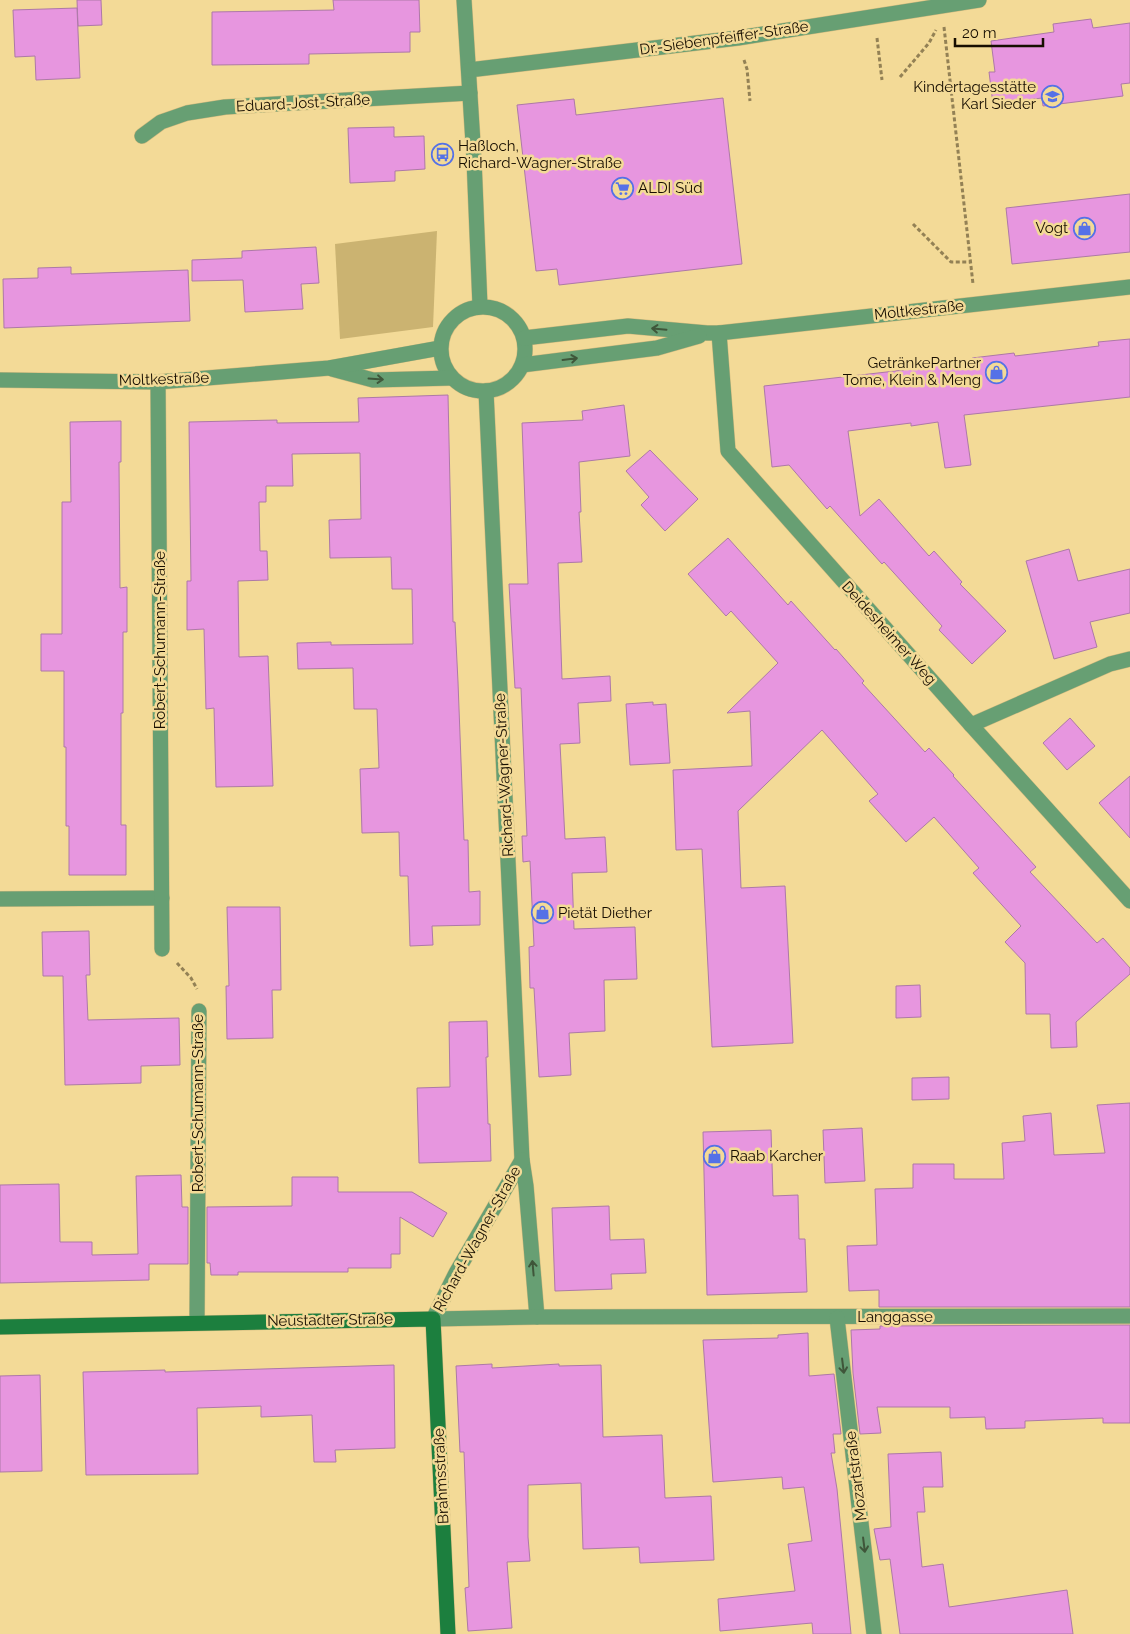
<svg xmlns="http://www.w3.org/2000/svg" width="1130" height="1634" font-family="Raleway,sans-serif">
  <rect width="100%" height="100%" fill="#f3da97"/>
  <path fill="#cbb371" d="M437 231 433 327 340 339 335 244Z"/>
  <g fill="#e796df" stroke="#ad79a7">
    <path d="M77 0H101L102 25 78 26Z"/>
    <path d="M333 0H419L420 32H410V52L309 54V64L212 65V12L334 10Z"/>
    <path d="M77 8 80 78 36 80 35 56 15 57 13 10Z"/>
    <path d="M1091 19 1093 28 1130 23V83L1121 84 1123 96 1043 106 1042 98 993 104 989 72H995L991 41 1054 32 1053 24Z"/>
    <path d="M723 98 742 264 559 285 557 269 536 271 517 105 574 99 576 115Z"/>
    <path d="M394 127V137L424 136 425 169 395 171V181L350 183 348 128Z"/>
    <path d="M1130 194V252L1012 264 1006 208Z"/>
    <path d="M316 247 319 283 301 284 303 309 245 312 243 280 192 281V260L242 258V251Z"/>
    <path d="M71 267V274L188 270 190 321 4 328 3 279 38 278V268Z"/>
    <path d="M1130 339V397L964 415 971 465 945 468 938 422 911 426V423L848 431 860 516 879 499 929 556 934 551 962 582 960 584 1006 631 972 664 939 630 942 626 884 562 882 564 830 506 827 509 789 465 772 467 764 386 904 370 903 369 972 360V358L1014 353 1015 356 1099 346 1098 342Z"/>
    <path d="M448 395 453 622H455L458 682 464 840H468L469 892 480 891V925L432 926 433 945 410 946 408 876H400L399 832 362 833 360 769 379 768 377 709H354L353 668 298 669 297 643 331 642V645L413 644 412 589H392L391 557 330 558 329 520 361 519 360 453 292 454 293 486H266V502H259L260 551H267L268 580 238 581 239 657 268 656 273 786 216 787 214 708 206 709 204 629 187 630V581H191L189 422 277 420V423L359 422 358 398Z"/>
    <path d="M624 405 630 456 579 462 581 512H579L582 562 558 563 562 679 610 676 611 701 578 703 580 743 560 744 565 839 605 837 607 872 572 873 574 929 635 927 637 979 604 980 605 1031 569 1033 571 1075 539 1077 534 988H530L529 947 534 946 530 861 523 862 522 836H527L521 688H515L509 584H528L522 423 583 420 582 411Z"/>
    <path d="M121 421V462H119L120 588 127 587V632H123V713H121V825H126V875H69V826H66V747H64V671H41V634H62V502H71L70 422Z"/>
    <path d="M650 450 698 499 665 531 641 505 649 497 626 471Z"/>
    <path d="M728 538 788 605 791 601 835 650 836 649 864 681 862 683 925 752 929 748 954 775 953 776 1036 867 1030 872 1097 943 1103 938 1130 968V974L1076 1022 1077 1047 1051 1048 1050 1014H1026L1025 963 1005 942 1021 926 973 873 979 868 934 817 906 842 869 801 878 794 822 730 738 811 741 888 785 886 793 1043 712 1047 702 849 676 850 673 770 752 766 750 711 727 713 778 663 731 611 726 616 688 574Z"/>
    <path d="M1069 549 1078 581 1130 569V613L1090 622 1097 647 1054 659 1026 561Z"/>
    <path d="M653 702V705L666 704 670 763 630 765 626 704Z"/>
    <path d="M1070 718 1095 746 1067 770 1043 743Z"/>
    <path d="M1130 776V838L1099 803Z"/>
    <path d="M227 907H280L281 990H272L273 1038 227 1039 226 986H229Z"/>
    <path d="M89 931 90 975H86L88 1020 179 1018 180 1065 141 1066V1083L65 1085 63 976H43L42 932Z"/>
    <path d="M920 985 921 1017 896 1018V986Z"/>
    <path d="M487 1021 488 1057H486L488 1124H490L491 1161 419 1163 417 1088 450 1087 449 1022Z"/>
    <path d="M949 1077V1099L912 1100V1078Z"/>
    <path d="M1130 1103V1307H879V1290L849 1291 847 1246 877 1245 875 1189 913 1188V1164H954V1179H1004L1002 1143 1025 1141 1023 1116 1051 1113 1054 1155 1105 1153 1097 1105Z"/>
    <path d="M862 1128 865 1181 825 1183 823 1130Z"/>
    <path d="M771 1130 773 1196 798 1195 799 1239H805L807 1292 707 1295 703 1132Z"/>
    <path d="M181 1175 182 1207H188V1264H149V1280L0 1283V1185L59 1184 60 1242H92V1255L138 1254 136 1176Z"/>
    <path d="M292 1177H338V1192H412L447 1213 433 1237 400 1217V1254H391V1268H348V1272H238V1275H211L210 1263H207V1207L292 1206Z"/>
    <path d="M609 1206 610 1240 644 1239 646 1273 611 1274 612 1289 555 1291 552 1208Z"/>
    <path d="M1130 1325V1423H1103V1418L1025 1421V1428L986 1429 985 1417 950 1418V1407H877L881 1433 860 1434 853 1373 851 1330 880 1329V1326Z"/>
    <path d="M808 1333 809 1376 834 1374 841 1434H833L835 1453H831L837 1489 851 1634H813L812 1623 720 1631 718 1599 795 1591 788 1544 812 1541 804 1487 783 1489 782 1477 713 1482 703 1340 778 1338V1335Z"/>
    <path d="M492 1364V1368L559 1364V1366L601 1365 603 1437 662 1435 665 1498 711 1496 714 1560 640 1563 639 1547 583 1549 581 1483 528 1485V1537L530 1561 507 1562 512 1628 468 1631 465 1588 469 1587 464 1452H460L456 1366Z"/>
    <path d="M394 1365 395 1448 335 1450 336 1462H314L312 1415 261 1417V1406L197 1408 198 1474 86 1475 83 1372 165 1370V1372Z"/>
    <path d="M40 1375 42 1471 0 1472V1376Z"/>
    <path d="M941 1452 943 1487H923L925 1512H917L922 1567 943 1564 949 1607 1067 1590 1073 1634H900L890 1559 880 1560 874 1529 891 1527 888 1454Z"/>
  </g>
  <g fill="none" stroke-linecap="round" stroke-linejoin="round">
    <defs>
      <g id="lane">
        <path d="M0 899 162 898"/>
        <path d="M197 1322 199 1011"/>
      </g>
      <g id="street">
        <path d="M464 0 474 159 480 306"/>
        <path d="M469 70 738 38 979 0"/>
        <path d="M142 136 161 122 187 113 225 107 470 93"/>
        <circle cx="483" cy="349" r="42"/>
        <path d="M719 333 728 451 971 725 1130 901"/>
        <path d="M524 338 628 326 707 333H719L1130 287"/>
        <path d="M522 365 657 348 699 336"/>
        <path d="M332 369 373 380 452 378"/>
        <path d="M0 380 158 382 329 368 440 348"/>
        <path d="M158 382 162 949"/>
        <path d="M486 391 522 1160 526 1186 537 1317"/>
        <path d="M971 725 1110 664 1130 659"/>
        <path d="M522 1160 456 1273 433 1319 537 1317 1130 1316"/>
        <path d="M837 1318 874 1634"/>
      </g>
      <path id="secondary" d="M0 1327 433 1319 448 1634"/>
    </defs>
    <use href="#lane" stroke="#d0b97f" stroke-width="16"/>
    <use href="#street" stroke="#d0b97f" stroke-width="16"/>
    <use href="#secondary" stroke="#d0b97f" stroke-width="16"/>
    <g stroke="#938155" stroke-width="3" stroke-dasharray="4 2.5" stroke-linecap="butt">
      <path d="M944 27 973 284"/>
      <path d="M877 38 882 80"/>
      <path d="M744 60 747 69 750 101"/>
      <path d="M900 77 929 43 936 30"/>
      <path d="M913 224 951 262H970"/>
      <path d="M177 963 191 978 197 989"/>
    </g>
    <use href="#lane" stroke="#679f73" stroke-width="15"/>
    <use href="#street" stroke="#679f73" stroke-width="15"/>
    <use href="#secondary" stroke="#1c7f3e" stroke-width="15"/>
  </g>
  <defs><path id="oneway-shaft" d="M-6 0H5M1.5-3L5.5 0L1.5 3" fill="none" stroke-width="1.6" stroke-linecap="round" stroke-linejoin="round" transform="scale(1.25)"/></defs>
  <g stroke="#3f563a">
    <use href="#oneway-shaft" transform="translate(659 329) rotate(-175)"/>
    <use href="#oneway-shaft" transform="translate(570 359) rotate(-7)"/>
    <use href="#oneway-shaft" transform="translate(376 379) rotate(4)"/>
    <use href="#oneway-shaft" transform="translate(533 1268) rotate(-95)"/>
    <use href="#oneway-shaft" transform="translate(843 1366) rotate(83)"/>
    <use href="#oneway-shaft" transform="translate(864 1545) rotate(83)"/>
  </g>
  <defs>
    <symbol id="school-ring" viewBox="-11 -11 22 22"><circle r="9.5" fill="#f3da97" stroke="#5571e7" stroke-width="1.5"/><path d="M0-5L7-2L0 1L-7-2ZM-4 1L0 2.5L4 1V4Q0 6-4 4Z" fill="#5571e7"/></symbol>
    <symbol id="bus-ring" viewBox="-11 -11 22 22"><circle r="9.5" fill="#f3da97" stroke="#5571e7" stroke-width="1.5"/><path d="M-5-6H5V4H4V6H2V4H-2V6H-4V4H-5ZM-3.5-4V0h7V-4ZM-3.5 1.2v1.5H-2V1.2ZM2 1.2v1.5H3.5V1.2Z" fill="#5571e7"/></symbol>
    <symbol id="supermarket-ring" viewBox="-11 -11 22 22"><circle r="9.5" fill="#f3da97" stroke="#5571e7" stroke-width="1.5"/><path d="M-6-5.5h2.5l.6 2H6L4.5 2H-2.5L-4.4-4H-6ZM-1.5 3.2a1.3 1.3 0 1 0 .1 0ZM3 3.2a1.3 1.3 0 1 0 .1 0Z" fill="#5571e7"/></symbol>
    <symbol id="shop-ring" viewBox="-11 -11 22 22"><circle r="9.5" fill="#f3da97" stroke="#5571e7" stroke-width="1.5"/><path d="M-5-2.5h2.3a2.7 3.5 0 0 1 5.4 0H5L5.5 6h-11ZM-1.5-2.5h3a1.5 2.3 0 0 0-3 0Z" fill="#5571e7"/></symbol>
  </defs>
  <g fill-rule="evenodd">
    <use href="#school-ring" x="1040" y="84" width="25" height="25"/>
    <use href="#bus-ring" x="430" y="142" width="25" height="25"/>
    <use href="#supermarket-ring" x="610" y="176" width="25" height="25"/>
    <use href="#shop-ring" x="1072" y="216" width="25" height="25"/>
    <use href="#shop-ring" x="984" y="360" width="25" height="25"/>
    <use href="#shop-ring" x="530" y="900" width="25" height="25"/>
    <use href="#shop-ring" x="702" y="1144" width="25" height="25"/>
  </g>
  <g text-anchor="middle" stroke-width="5" stroke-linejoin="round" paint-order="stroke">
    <g font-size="15" fill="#170e00" stroke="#f3da97">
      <text transform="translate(724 38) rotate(-8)" y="5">Dr.-Siebenpfeiffer-Straße</text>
      <text transform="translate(303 103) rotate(-3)" y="5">Eduard-Jost-Straße</text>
      <text transform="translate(919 310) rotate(-6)" y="5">Moltkestraße</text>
      <text transform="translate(164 379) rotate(-2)" y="5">Moltkestraße</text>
      <text transform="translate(889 633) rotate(48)" y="5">Deidesheimer Weg</text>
      <text transform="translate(160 640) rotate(-90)" y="5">Robert-Schumann-Straße</text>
      <text transform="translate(504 775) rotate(-93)" y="5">Richard-Wagner-Straße</text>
      <text transform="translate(198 1103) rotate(-90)" y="5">Robert-Schumann-Straße</text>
      <text transform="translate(477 1239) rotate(-61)" y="5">Richard-Wagner-Straße</text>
      <text x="895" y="1322">Langgasse</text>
      <text transform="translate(330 1320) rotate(-1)" y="5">Neustadter Straße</text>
      <text transform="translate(441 1476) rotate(-93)" y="5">Brahmsstraße</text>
      <text transform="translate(856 1476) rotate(-97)" y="5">Mozartstraße</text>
    </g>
    <g font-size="15" fill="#170e00" stroke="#f3da97" text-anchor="start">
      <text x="1036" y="92" text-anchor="end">Kindertagesstätte<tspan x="1036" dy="17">Karl Sieder</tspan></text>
      <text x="458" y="151">Haßloch,<tspan x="458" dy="17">Richard-Wagner-Straße</tspan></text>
      <text x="638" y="193">ALDI Süd</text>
      <text x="1068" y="233" text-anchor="end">Vogt</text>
      <text x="981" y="368" text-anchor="end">GetränkePartner<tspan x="981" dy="17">Tome, Klein &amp; Meng</tspan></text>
      <text x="558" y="918">Pietät Diether</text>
      <text x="730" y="1161">Raab Karcher</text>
    </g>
  </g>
  <path d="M955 38v8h88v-8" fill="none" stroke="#170e00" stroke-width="2.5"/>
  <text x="962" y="38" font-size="15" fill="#170e00" stroke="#f3da97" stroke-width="4" paint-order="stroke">20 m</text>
</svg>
